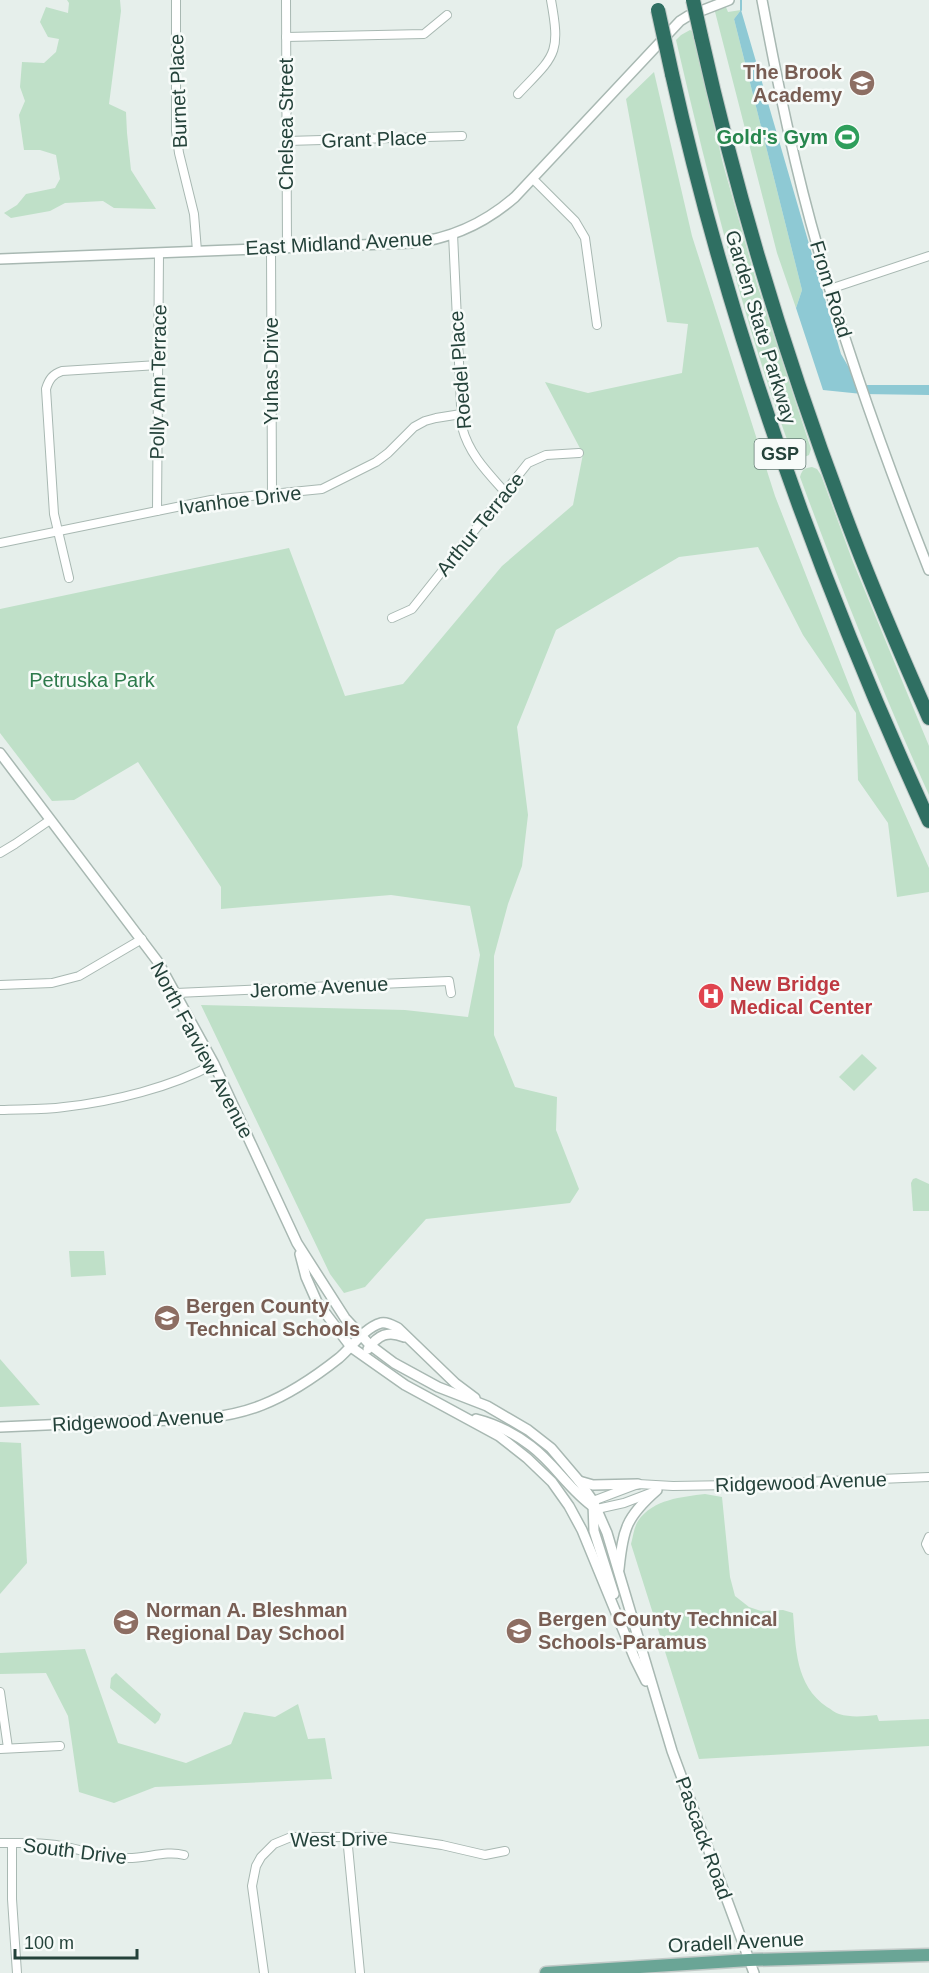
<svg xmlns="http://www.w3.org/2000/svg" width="929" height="1973" font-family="Helvetica,sans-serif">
  <rect width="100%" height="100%" fill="#e6efeb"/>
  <g fill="#bfe0c8">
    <path d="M67 0H120L121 11 109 104 126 112 127 133 131 170 156 209 114 208 103 201 65 203 50 211 11 218 4 213 17 205 26 194 55 188 60 179 56 155 40 150H24L19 115 25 101 20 87 22 62 44 63 56 52 59 39 48 37 40 22 46 7 68 13 69 3Z"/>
    <path d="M712 0H723L728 12 741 10 734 19 802 290 796 308 777 253Z"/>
    <path d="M690 30 692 31 723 164 757 284 811 449 809 455 800 459 793 456C743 321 709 181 676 40L681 35Z"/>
    <path d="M654 72 692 236 775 496 860 713 929 868V892L897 897 888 823 858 780 856 713 803 635 758 547 679 557 556 630 517 727 528 815 522 866 508 904 494 956V1035L515 1087 557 1097 556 1130 579 1189 570 1203 426 1219 365 1287 344 1293 330 1274 201 1005 405 1010 468 1017 480 955 470 906 391 895 221 909V887L138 762 74 800 52 801 0 733V609L289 548 345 696 403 684 502 566 573 505 583 454 545 382 588 393 682 373 688 324 667 322 626 99Z"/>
    <path d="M812 467 817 469 821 475 853 562 929 746V795C882 691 840 585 800 477 802 470 804 468 812 467Z"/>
    <path d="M862 1054 877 1068 854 1091 839 1077Z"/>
    <path d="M916 1178 929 1184V1211H913L911 1183 913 1179Z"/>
    <path d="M69 1251H104L106 1275 71 1277Z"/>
    <path d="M0 1359 40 1405 0 1407Z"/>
    <path d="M0 1442 21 1443 27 1563 0 1594Z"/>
    <path d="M705 1494 722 1497 730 1577 735 1596 749 1607 761 1611 783 1610 793 1613C796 1648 795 1685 827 1707 831 1709 835 1713 839 1714 852 1718 865 1716 877 1715L879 1721 929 1719V1746L699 1759 631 1544C633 1537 634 1527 638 1521 653 1499 682 1497 705 1494Z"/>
    <path d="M85 1649 118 1743 186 1763 231 1744 244 1712 275 1717 298 1704 308 1739 325 1738 332 1779 155 1787 114 1803 79 1792 68 1716 46 1673 0 1674V1653Z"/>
    <path d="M116 1673 161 1714 159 1720 155 1724 110 1688 111 1678Z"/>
  </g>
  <path fill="#8ec9d4" d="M741 10 841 354 859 385H929V395L862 394 823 390 796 308 802 290 734 19Z"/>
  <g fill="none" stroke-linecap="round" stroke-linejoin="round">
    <path stroke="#8ec9d4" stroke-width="2" d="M741 10V0"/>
    <defs>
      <g id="minor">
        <path d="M176 0V131L179 153 194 214 197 251"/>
        <path d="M286 0 287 248"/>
        <path d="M286 37 424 34 447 15"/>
        <path d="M518 94C555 55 561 55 551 0"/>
        <path d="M287 141 462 136"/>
        <path d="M533 179 575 221 585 238 597 325"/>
        <path d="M453 234 462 427C469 454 487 472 505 492"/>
        <path d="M271 248 272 494"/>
        <path d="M830 289 929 256"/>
        <path d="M157 511 159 253"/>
        <path d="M0 543 211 500 322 489 376 462 388 453 414 427 425 421 436 418 461 414"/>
        <path d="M69 578 54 514 46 389C49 379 53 374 62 371L158 365"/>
        <path d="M392 618 412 609 528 463 546 455 579 453"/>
        <path d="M0 853 15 844 50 820"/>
        <path d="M0 985 52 983 79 976 142 939"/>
        <path d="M176 993 449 981 451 993"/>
        <path d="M0 1110C21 1109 43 1110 64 1107 112 1102 172 1087 214 1064"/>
        <path d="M593 1501 638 1484 673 1486 733 1485 929 1477"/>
        <path d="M597 1509 624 1503 653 1492"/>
        <path d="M929 1537 926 1544 929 1550"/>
        <path d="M0 1692 8 1748"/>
        <path d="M0 1749 60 1746"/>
        <path d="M347 1836 360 1973"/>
        <path d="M0 1843C19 1843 38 1842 56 1845 79 1849 101 1857 125 1858 146 1859 165 1850 184 1855"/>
        <path d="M12 1843V1899L17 1973"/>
        <path d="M264 1973 252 1886 256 1866 261 1857 274 1844 291 1837H388L442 1845 485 1855 505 1851"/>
      </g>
      <g id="tertiary">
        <path d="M762 0C778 85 795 170 819 252 849 360 888 466 929 570"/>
        <path d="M0 259 411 243C451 239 485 223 515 197L680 21 688 16 729 0"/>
        <path d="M0 753 158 962 214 1064 297 1243 345 1318 370 1345 394 1363 438 1387 487 1406 528 1430 551 1448 579 1481 593 1501 607 1533 672 1751 754 1973"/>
        <path d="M300 1254 306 1277 317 1302 351 1347 405 1385 499 1436 527 1458 552 1482 569 1506 582 1530 635 1659 646 1681"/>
        <path d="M368 1349C378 1335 388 1330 404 1337"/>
        <path d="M476 1419C496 1424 514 1433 531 1446 555 1464 569 1490 595 1508"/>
        <path d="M0 1427C45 1425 91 1423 136 1421 179 1420 222 1421 262 1405 290 1394 315 1377 339 1358 352 1347 364 1328 381 1323 387 1322 392 1325 398 1328L455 1383 475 1398"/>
        <path d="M579 1481 593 1485 638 1484"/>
        <path d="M593 1503 594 1531 614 1594"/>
        <path d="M619 1569C623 1529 626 1517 657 1490"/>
      </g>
      <path id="primary" d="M546 1973 749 1960 929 1955"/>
      <g id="motorway">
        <path d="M701 36C739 207 791 375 854 539 877 599 903 659 929 718"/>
        <path d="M672 74C730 334 818 579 929 821"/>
      </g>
    </defs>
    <use href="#minor" stroke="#a8b8b2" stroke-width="10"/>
    <use href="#tertiary" stroke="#a8b8b2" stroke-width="12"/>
    <use href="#primary" stroke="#c2cac8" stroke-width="15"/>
    <use href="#motorway" stroke="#c2cac8" stroke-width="16"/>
    <use href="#minor" stroke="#fff" stroke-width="8"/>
    <use href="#tertiary" stroke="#fff" stroke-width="9"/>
    <use href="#primary" stroke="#6aa596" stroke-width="12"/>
    <use href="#motorway" stroke="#2f6f62" stroke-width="14"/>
    <defs>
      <g id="motorway-bridge">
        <path d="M693 0 701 36"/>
        <path d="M658 10 672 74"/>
      </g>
    </defs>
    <use href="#motorway-bridge" stroke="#c2cac8" stroke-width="16" stroke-linecap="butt"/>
    <use href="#motorway-bridge" stroke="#2f6f62" stroke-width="14"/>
  </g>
  <defs>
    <symbol id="school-disc" viewBox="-11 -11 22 22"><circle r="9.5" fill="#8d6e63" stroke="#f7fbf9"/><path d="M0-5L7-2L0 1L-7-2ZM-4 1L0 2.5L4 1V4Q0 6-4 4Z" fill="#fff"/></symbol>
    <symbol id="stadium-disc" viewBox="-11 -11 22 22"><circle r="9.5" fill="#2e9e5b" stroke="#f7fbf9"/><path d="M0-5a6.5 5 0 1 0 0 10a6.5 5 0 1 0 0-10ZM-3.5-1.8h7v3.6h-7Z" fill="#fff"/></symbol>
    <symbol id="hospital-disc" viewBox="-11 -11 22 22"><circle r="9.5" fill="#e0444e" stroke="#f7fbf9"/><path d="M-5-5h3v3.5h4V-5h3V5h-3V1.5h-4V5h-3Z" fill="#fff"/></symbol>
  </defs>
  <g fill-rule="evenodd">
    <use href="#school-disc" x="847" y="68" width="30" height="30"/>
    <use href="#stadium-disc" x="832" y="122" width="30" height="30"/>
    <use href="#hospital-disc" x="696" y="981" width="30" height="30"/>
    <use href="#school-disc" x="152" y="1303" width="30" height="30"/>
    <use href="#school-disc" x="111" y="1607" width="30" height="30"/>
    <use href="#school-disc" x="504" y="1616" width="30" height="30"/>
  </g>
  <g text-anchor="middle" stroke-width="5" stroke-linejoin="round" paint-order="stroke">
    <rect fill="#f7fbf9" stroke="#637a73" stroke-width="1.5" x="754.5" y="439" width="51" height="30" rx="4.5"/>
    <g font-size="18" font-weight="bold" fill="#24423a">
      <text x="780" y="460">GSP</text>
    </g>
    <g font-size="20" font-weight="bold" fill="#785e54" stroke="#f7fbf9" text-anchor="start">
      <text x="842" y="79" text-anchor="end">The Brook<tspan x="842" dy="23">Academy</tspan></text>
      <text x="186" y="1313">Bergen County<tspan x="186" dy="23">Technical Schools</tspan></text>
      <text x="146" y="1617">Norman A. Bleshman<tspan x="146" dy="23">Regional Day School</tspan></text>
      <text x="538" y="1626">Bergen County Technical<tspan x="538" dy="23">Schools-Paramus</tspan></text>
    </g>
    <g font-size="20" fill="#24423a" stroke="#f7fbf9">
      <text transform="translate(178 91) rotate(-92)" y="7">Burnet Place</text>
      <text transform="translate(286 124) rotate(-90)" y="7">Chelsea Street</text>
      <text transform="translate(374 139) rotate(-2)" y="7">Grant Place</text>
      <text transform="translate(339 243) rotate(-3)" y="7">East Midland Avenue</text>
      <text transform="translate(831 289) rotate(73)" y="7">From Road</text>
      <text transform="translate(761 327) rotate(73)" y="7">Garden State Parkway</text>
      <text transform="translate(460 370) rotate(-94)" y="7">Roedel Place</text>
      <text transform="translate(271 371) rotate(-90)" y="7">Yuhas Drive</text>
      <text transform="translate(158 382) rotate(-89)" y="7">Polly Ann Terrace</text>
      <text transform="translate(240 500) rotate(-7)" y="7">Ivanhoe Drive</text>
      <text transform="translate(480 524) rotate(-51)" y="7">Arthur Terrace</text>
      <text transform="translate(319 987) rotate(-3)" y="7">Jerome Avenue</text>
      <text transform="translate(202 1050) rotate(62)" y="7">North Farview Avenue</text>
      <text transform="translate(138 1420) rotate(-3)" y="7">Ridgewood Avenue</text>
      <text transform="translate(801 1482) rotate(-2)" y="7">Ridgewood Avenue</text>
      <text transform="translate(704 1838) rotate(70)" y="7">Pascack Road</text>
      <text transform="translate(339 1839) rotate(-1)" y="7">West Drive</text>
      <text transform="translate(75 1851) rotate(7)" y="7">South Drive</text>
      <text transform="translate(736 1942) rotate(-3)" y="7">Oradell Avenue</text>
    </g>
    <g font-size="20" font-weight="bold" fill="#27864d" stroke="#f7fbf9" text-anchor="end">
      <text x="828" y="144">Gold's Gym</text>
    </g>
    <g font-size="20" fill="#2d7a4b" stroke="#f7fbf9">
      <text x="92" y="687">Petruska Park</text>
    </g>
    <g font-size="20" font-weight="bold" fill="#be3a42" stroke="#f7fbf9" text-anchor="start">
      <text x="730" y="991">New Bridge<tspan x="730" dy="23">Medical Center</tspan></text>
    </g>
  </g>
  <path d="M15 1949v9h122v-9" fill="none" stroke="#24423a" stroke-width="3"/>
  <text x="24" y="1949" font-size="18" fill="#24423a" stroke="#f7fbf9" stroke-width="4.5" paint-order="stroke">100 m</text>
</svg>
